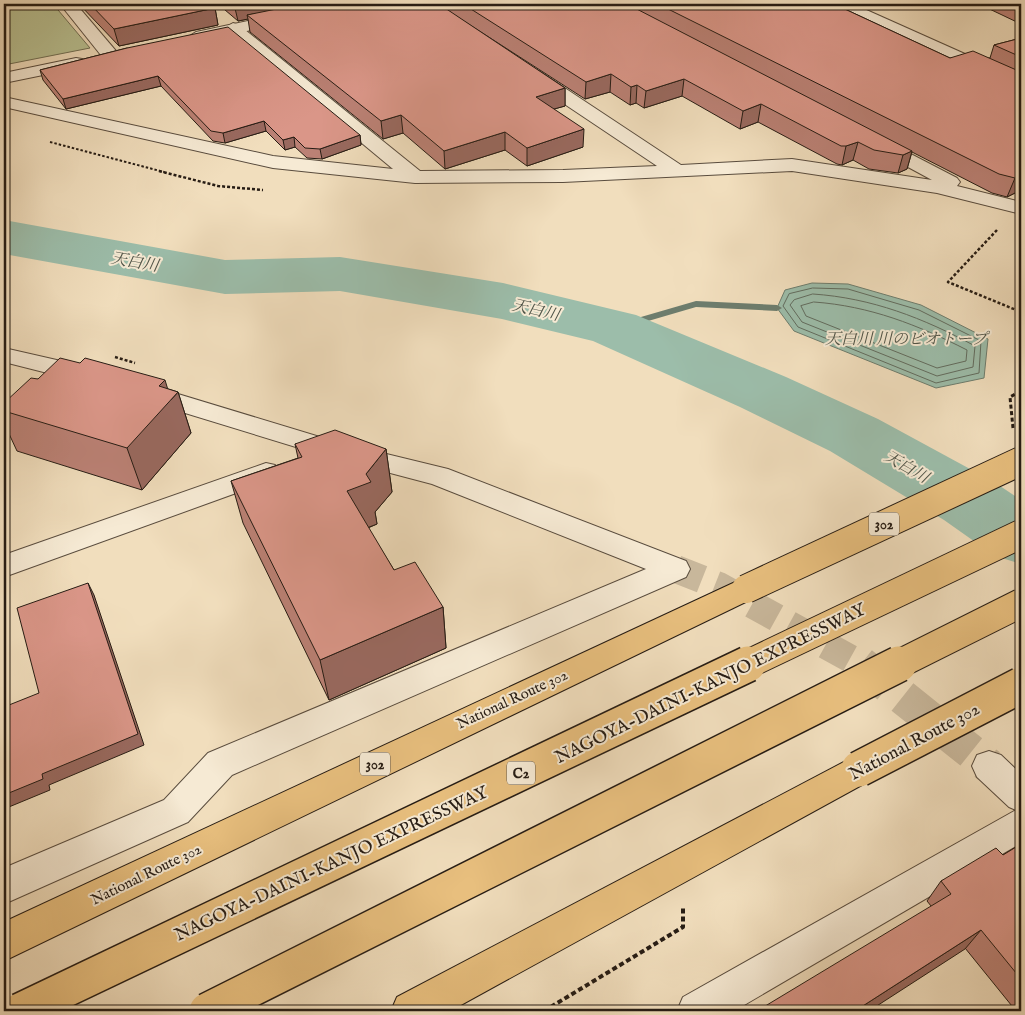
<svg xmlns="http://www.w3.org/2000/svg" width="1025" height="1015" font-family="'IM FELL English','Noto Serif JP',serif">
  <rect width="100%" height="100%" fill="#f1debd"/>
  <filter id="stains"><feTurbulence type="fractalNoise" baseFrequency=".004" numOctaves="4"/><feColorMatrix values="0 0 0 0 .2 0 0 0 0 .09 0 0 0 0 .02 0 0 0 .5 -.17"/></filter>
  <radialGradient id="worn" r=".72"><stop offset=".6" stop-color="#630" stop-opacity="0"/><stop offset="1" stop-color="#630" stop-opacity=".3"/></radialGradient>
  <path fill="#b9c192" stroke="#706e53" d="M4 4H53L90 48 4 65Z"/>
  <path fill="#9cbdaa" stroke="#6d7d6e" d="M812 283 848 284 921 305 988 339 984 378 936 388 794 331 777 308 785 290Z"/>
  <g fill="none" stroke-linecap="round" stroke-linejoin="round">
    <g stroke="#616c5f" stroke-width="1">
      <path d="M813 288 848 289 919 310 981 341 979 373 936 383 798 327 783 306 789 294Z"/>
      <path d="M813 294C872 298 923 318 975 346L973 367 937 376 802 322 790 305 794 300Z"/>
      <path d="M814 302C870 306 918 325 967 350L966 361 937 368 806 316 801 306Z"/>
    </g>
    <path fill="#6d7d6e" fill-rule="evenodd" d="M696 301 777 305 782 308 777 311 696 307 614 331 609 328 610 326Z"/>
    <path fill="#9cbdaa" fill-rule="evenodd" d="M4 220 225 260 340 257 503 283 636 315 786 377 878 419 994 482 1021 500V564L995 556 944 520 830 451 740 407 593 341 502 319 340 291 225 294 4 254Z"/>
    <path stroke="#c8b79b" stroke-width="28" stroke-dasharray="28 14" stroke-linecap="butt" d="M676 569 719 586 862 665"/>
    <path stroke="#c8b79b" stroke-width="35" stroke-dasharray="35 18" stroke-linecap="butt" d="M861 664 989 766"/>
    <defs>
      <g id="minor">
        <path d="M60 4H76L116 51 118 55 116 59H104Z"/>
        <path d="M833 4H853L1021 79V90L836 7Z"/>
        <path d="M233 23 239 25 420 171 563 170 657 166 527 79 524 75 527 71H539L681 165 792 159 932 180 871 147 869 143 871 139 878 137 957 178 960 182 957 186 1021 202V214L937 193 792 171 563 182 415 183 273 168 4 107V97L273 156 393 169 227 31 225 28Z"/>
        <path d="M4 348 96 369 99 375 96 381 87 383 4 362Z"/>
        <path d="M145 384 333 441 448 469 686 561 690 569 686 577 232 775 188 822 4 904V868L164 800 208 753 646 569 432 484 322 455 136 398 133 392 136 386Z"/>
        <path d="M266 463 275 465 279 472 275 479 4 577V555Z"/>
        <path d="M989 751 1001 755 1021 774V843L734 1011H677L683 997 1016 810 1009 807 977 777 972 766 977 755Z"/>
      </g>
      <g id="tertiary">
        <path d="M327 4H355L347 9 196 42 188 37 196 32Z"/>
        <path d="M76 58 82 59 84 63 82 67 4 83V73Z"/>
      </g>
      <g id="trunk">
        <path d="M746 577 756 581 761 589 756 597 4 961V922Z"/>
        <path d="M859 754 871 758 876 769 871 780 450 1011H391L397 997Z"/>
      </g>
    </defs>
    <use href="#minor" stroke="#594c3e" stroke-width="2"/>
    <use href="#tertiary" stroke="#594c3e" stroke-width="2"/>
    <use href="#trunk" stroke="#261c14" stroke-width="2"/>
    <path stroke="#261c14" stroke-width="2" stroke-dasharray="2.5 2" stroke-linecap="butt" d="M50 142 164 172"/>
    <g stroke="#261c14" stroke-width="2.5" stroke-dasharray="3 2" stroke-linecap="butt">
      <path d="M159 171 218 186 263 190"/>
      <path d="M997 230 948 282 1021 312"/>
      <path d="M115 357 135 363"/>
    </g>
    <path stroke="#261c14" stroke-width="3" stroke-dasharray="4 2.5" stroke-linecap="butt" d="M1013 428 1010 397 1021 391"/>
    <path stroke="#261c14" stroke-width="4" stroke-dasharray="5 3" stroke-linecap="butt" d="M544 1011 683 927V908"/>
    <use href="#minor" fill="#f6ead4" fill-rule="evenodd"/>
    <use href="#tertiary" fill="#f6ead4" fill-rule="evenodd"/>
    <use href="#trunk" fill="#e8bf7e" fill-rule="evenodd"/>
    <defs>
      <path id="trunk-bridge-far1" d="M746 589 1021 461"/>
      <path id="trunk-bridge" d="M859 769 1021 685"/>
      <g id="motorway-bridge-far1">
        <path d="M746 665 1021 534"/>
        <path d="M897 665 1021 603"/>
      </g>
      <g id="motorway-bridge">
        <path d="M20 1011 748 664"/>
        <path d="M207 1011 899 664"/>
      </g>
    </defs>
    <use href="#trunk-bridge-far1" stroke="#261c14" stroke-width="30" stroke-linecap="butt"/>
    <use href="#trunk-bridge" stroke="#261c14" stroke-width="38" stroke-linecap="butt"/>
    <use href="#motorway-bridge-far1" stroke="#261c14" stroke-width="30" stroke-linecap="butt"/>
    <use href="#motorway-bridge" stroke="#261c14" stroke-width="38" stroke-linecap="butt"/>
    <use href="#trunk-bridge-far1" stroke="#e8bf7e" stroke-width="28"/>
    <use href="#trunk-bridge" stroke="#e8bf7e" stroke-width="35"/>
    <use href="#motorway-bridge-far1" stroke="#e8bf7e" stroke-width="28"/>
    <use href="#motorway-bridge" stroke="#e8bf7e" stroke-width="35"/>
  </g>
  <g fill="#bb8175" stroke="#261c14">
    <path d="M79 4H210L215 8 218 25 119 46Z"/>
    <path d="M218 4H834L950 58H990L994 45 1021 38V195L1017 192 1007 197 992 193 912 152 907 169 898 173 869 169 853 160 842 165 837 164 758 122 740 129 682 96 644 108 636 103 630 105 610 92 585 99 456 16 565 88V106L554 109 583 147 527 166 505 150 445 169 403 133 383 139 250 32 248 19 238 21Z"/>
    <path d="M979 4H1021V24Z"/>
    <path d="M127 48 360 135 361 145 322 159 307 158 295 147 285 150 266 131 225 143 213 141 161 86 66 109 43 80 40 70Z"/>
    <path d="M38 379 168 389 178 392 191 433 142 490 17 451 4 423V403Z"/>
    <path d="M295 444 386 449 392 492 375 512 377 524 368 528 394 570 443 607 446 648 329 700 243 523 231 481 298 458Z"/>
    <path d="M1021 844V1011H1016L927 901 941 881 1003 855Z"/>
  </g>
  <g fill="#99695f" stroke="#261c14">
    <path d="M234 4H319L247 15 248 19 238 21Z"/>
    <path d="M215 8 218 25 119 46 114 29Z"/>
    <path d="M611 74 610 92 585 99 586 82Z"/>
    <path d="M158 76 161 86 66 109 63 99Z"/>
    <path d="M684 79 682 96 644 108 646 91Z"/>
    <path d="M637 85 636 103 630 105 631 87Z"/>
    <path d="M565 88V106L536 114V97Z"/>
    <path d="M761 104 758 122 740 129 743 111Z"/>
    <path d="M401 115 403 133 383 139 381 121Z"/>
    <path d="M264 121 266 131 225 143 223 133Z"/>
    <path d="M584 129 583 147 527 166V148Z"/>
    <path d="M505 132V150L445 169 444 151Z"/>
    <path d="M360 135 361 145 322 159 320 149Z"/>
    <path d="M294 137 295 147 285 150 283 140Z"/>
    <path d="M858 142 853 160 842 165 846 146Z"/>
    <path d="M912 151 907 169 898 173 903 155Z"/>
    <path d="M1021 175V181L1017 192 1007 197 1015 178Z"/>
    <path d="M165 380 171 400 178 392 191 433 142 490 127 448 159 386Z"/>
    <path d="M386 449 392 492 375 512 377 524 354 533 347 491 366 474Z"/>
    <path d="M88 583 94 595 144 745 49 785 50 790 4 809V795L42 774Z"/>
    <path d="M443 607 446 648 329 700 320 660Z"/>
    <path d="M981 930 965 949 869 1011H855Z"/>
  </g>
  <g fill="#da9688" stroke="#261c14">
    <path d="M90 4H210L215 8 114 29Z"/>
    <path d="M301 4H439L565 88 536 97 584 129 527 148 505 132 444 151 401 115 381 121 247 15Z"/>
    <path d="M463 4H627L912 151 903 155 874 150 858 142 846 146H841L761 104 743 111 684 79 646 91 637 85 631 87 611 74 586 82Z"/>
    <path d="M658 4H834L950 58 973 51 1021 72V84L1018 85 1021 86V175L1015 178 999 174Z"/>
    <path d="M228 27 360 135 320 149 305 148 294 137 283 140 264 121 223 133 211 131 158 76 63 99 40 70 127 48Z"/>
    <path d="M1021 38V57L994 45Z"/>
    <path d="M60 358 80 363 85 358 165 380 159 386 178 392 127 448 4 411V403L31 378 38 379Z"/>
    <path d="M335 430 386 449 366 474 371 482 347 491 394 570 415 562 443 607 320 660 231 481 302 457 295 444Z"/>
    <path d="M88 583 138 734 42 774 43 779 4 795V707L39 693 17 608Z"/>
    <path d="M1021 844V979L981 930 855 1011H757L951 894 941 881 996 848 1003 855Z"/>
  </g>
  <g text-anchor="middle" stroke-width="4" stroke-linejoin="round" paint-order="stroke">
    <g fill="#f6ead4" stroke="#645a4e" stroke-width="1">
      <rect x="869" y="512.5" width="30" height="23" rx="4"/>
      <rect x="360" y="752.5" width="30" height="23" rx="4"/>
      <rect x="507" y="761.5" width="28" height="23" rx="4"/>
    </g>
    <g font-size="14" font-weight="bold" fill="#261c14">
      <text x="884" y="529">302</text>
      <text x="375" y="769">302</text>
      <text x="521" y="778">C2</text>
    </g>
    <g font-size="15" fill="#261c14" stroke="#f6ead4">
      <text transform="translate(512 699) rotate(-25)" y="5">National Route 302</text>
      <text transform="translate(146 874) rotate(-26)" y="5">National Route 302</text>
    </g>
    <g font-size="16" font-style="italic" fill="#4f5448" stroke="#f6ead4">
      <text transform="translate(135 261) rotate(10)" y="6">天白川</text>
      <text transform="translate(536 309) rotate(13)" y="6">天白川</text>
      <text x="906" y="344">天白川 川のビオトープ</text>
      <text transform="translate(907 466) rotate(30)" y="6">天白川</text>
    </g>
    <g font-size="18" fill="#261c14" stroke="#f6ead4">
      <text transform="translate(710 683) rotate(-26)" y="6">NAGOYA-DAINI-KANJO EXPRESSWAY</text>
      <text transform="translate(914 741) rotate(-28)" y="6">National Route 302</text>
      <text transform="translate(331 863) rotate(-25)" y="6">NAGOYA-DAINI-KANJO EXPRESSWAY</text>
    </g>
  </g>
  <rect width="1025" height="1015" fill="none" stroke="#f1debd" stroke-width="20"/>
  <rect x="5" y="5" width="1015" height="1005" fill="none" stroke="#261c14" stroke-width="2.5"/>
  <rect x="10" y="10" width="1005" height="995" fill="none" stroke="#261c14"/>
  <rect width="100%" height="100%" filter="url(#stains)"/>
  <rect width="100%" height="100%" fill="url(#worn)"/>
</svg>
